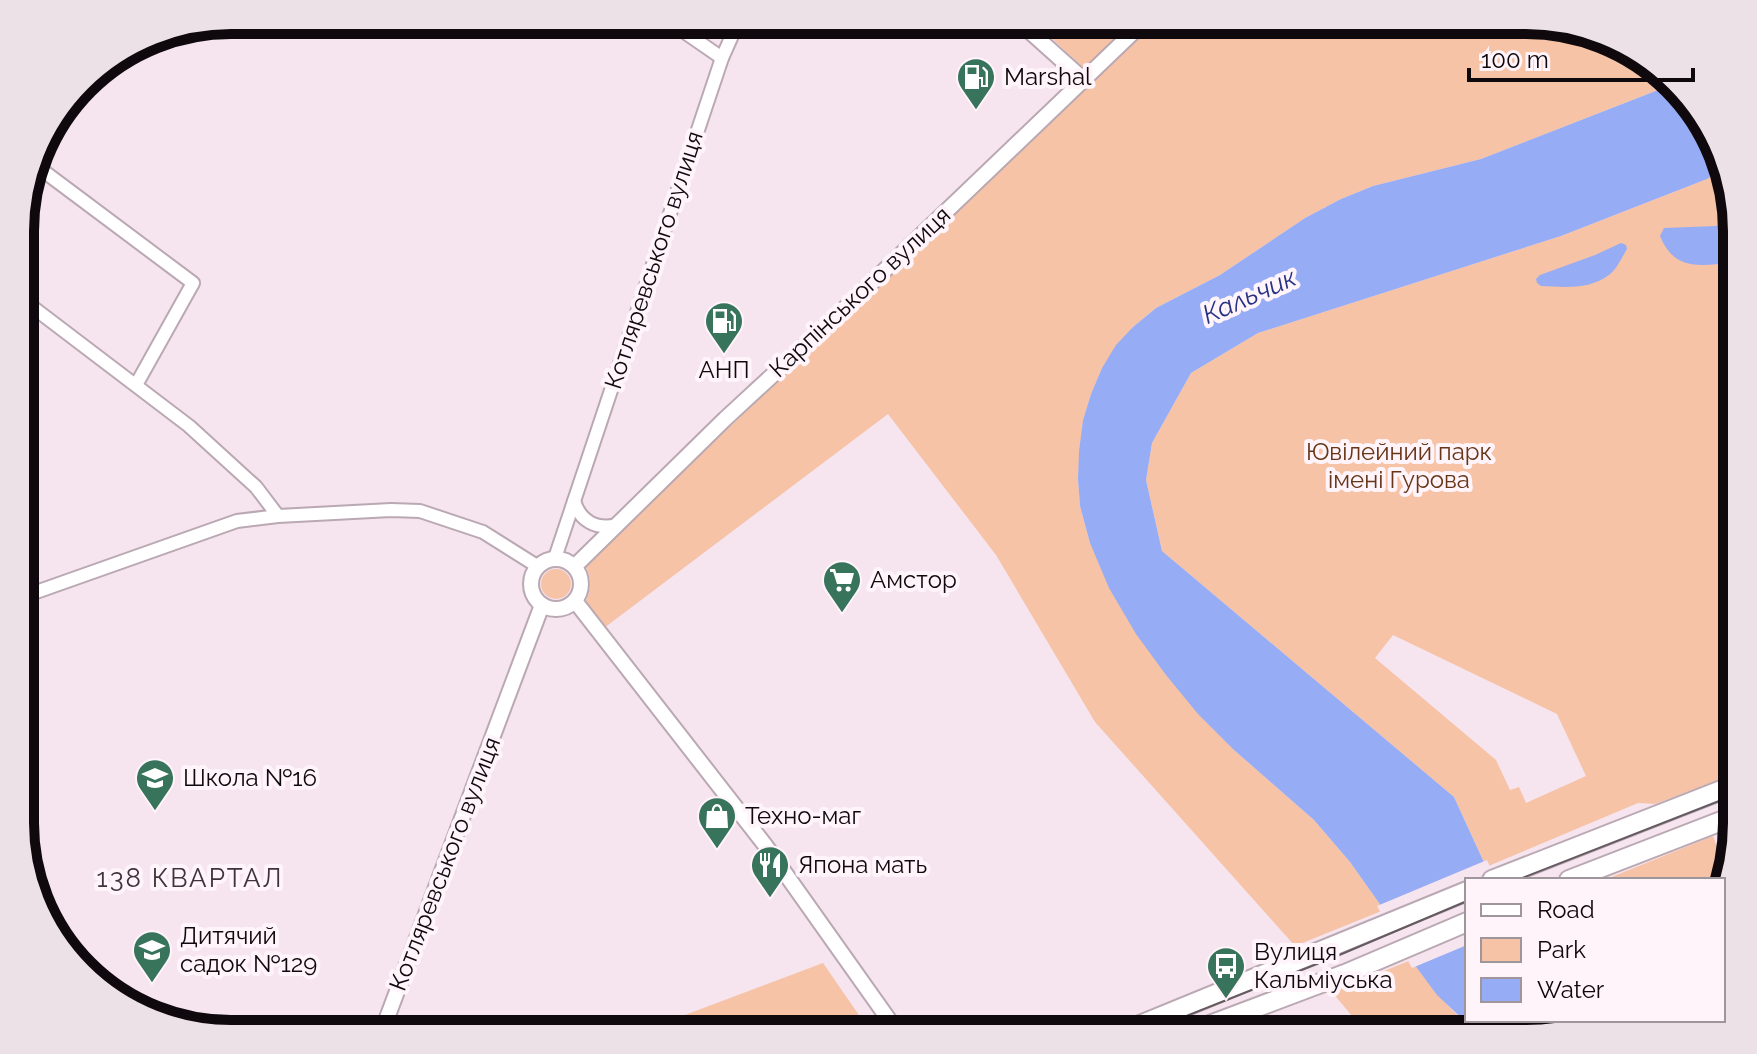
<svg xmlns="http://www.w3.org/2000/svg" width="1757" height="1054" font-family="Raleway,sans-serif">
  <rect width="100%" height="100%" fill="#f6e4ef"/>
  <g fill="#f6c3a6" fill-rule="evenodd">
    <path d="M1032 20H1138L1086 70Z"/>
    <path d="M1156 20H1526L1632 49 1671 85 1481 159 1373 186 1341 199 1305 218 1220 275 1156 308 1133 327 1102 368 1091 394 1083 420 1078 479 1080 506 1090 543 1234 750 1314 820 1350 862 1384 910 1295 946 1095 722 996 555 888 414 604 628 585 603C592 590 592 578 585 565Z"/>
    <path d="M1721 170 1737 217V773L1655 804 1638 803 1486 867 1454 797 1162 551 1146 480 1152 443 1191 373 1258 333 1561 236 1707 179ZM1393 635 1557 714 1586 776 1526 803 1519 787 1510 790 1496 760 1375 658Z"/>
    <circle cx="556" cy="584" r="15"/>
    <path d="M1713 836 1726 871 1723 881 1604 880Z"/>
    <path d="M1411 960C1431 987 1452 1014 1480 1034H1367L1332 992Z"/>
    <path d="M823 963 872 1034H664L661 1024Z"/>
  </g>
  <g fill="#96acf4">
    <path d="M1671 85 1702 114 1721 170 1707 179 1561 236 1258 333 1191 373 1152 443 1146 480 1162 551 1454 797 1492 880H1467V1020H1584L1539 1034H1480L1471 1027 1437 995 1411 960 1384 910 1350 862 1314 820 1234 750 1198 714 1166 675 1136 634 1109 588 1090 543 1080 506 1078 479 1079 452 1083 420 1091 394 1102 368 1116 345 1133 327 1156 308 1220 275 1305 218 1341 199 1373 186 1481 159Z"/>
    <path d="M1734 211 1737 217V263C1702 264 1676 274 1660 236L1664 228 1716 226 1726 221Z"/>
    <path d="M1621 243 1626 245 1627 249C1622 257 1617 269 1609 275 1589 290 1564 287 1541 286L1537 283 1536 279 1540 275 1595 255Z"/>
  </g>
  <path fill="#f6e4ef" d="M1487 860 1496 880H1467V945L1412 968 1377 906Z"/>
  <g fill="none" stroke-linecap="round" stroke-linejoin="round">
    <defs>
      <g id="minor">
        <path d="M365 20 379 30"/>
        <path d="M667 20 722 58"/>
        <path d="M39 146 108 63"/>
        <path d="M34 164 193 283 136 385"/>
        <path d="M22 299 189 426 256 487 278 516"/>
        <path d="M574 501C580 521 596 530 617 525"/>
        <path d="M555 558 722 58 739 20"/>
        <path d="M22 597 237 521 278 516 391 510 420 511 483 532 537 566"/>
        <path d="M1158 1018 1165 1034"/>
      </g>
      <g id="tertiary">
        <path d="M1017 20 1084 80"/>
        <circle cx="556" cy="584" r="25"/>
        <path d="M575 566 725 419 841 312 1146 20"/>
        <path d="M575 601 765 845 899 1034"/>
        <path d="M381 1034 542 605"/>
      </g>
      <g id="primary">
        <path d="M1492 880 1737 784"/>
        <path d="M1569 880 1737 815"/>
        <path d="M1118 1034 1467 891"/>
        <path d="M1186 1034 1345 974 1467 922"/>
      </g>
    </defs>
    <use href="#minor" stroke="#baa8b3" stroke-width="16"/>
    <use href="#tertiary" stroke="#baa8b3" stroke-width="18"/>
    <use href="#primary" stroke="#baa8b3" stroke-width="22"/>
    <use href="#minor" stroke="#fff" stroke-width="12"/>
    <use href="#tertiary" stroke="#fff" stroke-width="14"/>
    <use href="#primary" stroke="#fff" stroke-width="18"/>
    <g stroke="#645a60" stroke-width="2">
      <path d="M1517 880 1737 794"/>
      <path d="M1141 1034 1337 956 1467 901"/>
    </g>
  </g>
  <defs>
    <symbol id="fuel-pin" viewBox="-11 -11 22 30"><path d="M0 17L-7.5 6A9.5 9.5 0 1 1 7.5 6Z" fill="#38735c" stroke="#fff4fa"/><path d="M-5.5-6h7V0h2V4h1.3V-2.5L3-4.5l.8-.8L6-3V5H2.5V1h-1V6h-7ZM-4.2-4.7v3.2H.2V-4.7Z" fill="#fff"/></symbol>
    <symbol id="supermarket-pin" viewBox="-11 -11 22 30"><path d="M0 17L-7.5 6A9.5 9.5 0 1 1 7.5 6Z" fill="#38735c" stroke="#fff4fa"/><path d="M-6-5.5h2.5l.6 2H6L4.5 2H-2.5L-4.4-4H-6ZM-1.5 3.2a1.3 1.3 0 1 0 .1 0ZM3 3.2a1.3 1.3 0 1 0 .1 0Z" fill="#fff"/></symbol>
    <symbol id="school-pin" viewBox="-11 -11 22 30"><path d="M0 17L-7.5 6A9.5 9.5 0 1 1 7.5 6Z" fill="#38735c" stroke="#fff4fa"/><path d="M0-5L7-2L0 1L-7-2ZM-4 1L0 2.5L4 1V4Q0 6-4 4Z" fill="#fff"/></symbol>
    <symbol id="shop-pin" viewBox="-11 -11 22 30"><path d="M0 17L-7.5 6A9.5 9.5 0 1 1 7.5 6Z" fill="#38735c" stroke="#fff4fa"/><path d="M-5-2.5h2.3a2.7 3.5 0 0 1 5.4 0H5L5.5 6h-11ZM-1.5-2.5h3a1.5 2.3 0 0 0-3 0Z" fill="#fff"/></symbol>
    <symbol id="restaurant-pin" viewBox="-11 -11 22 30"><path d="M0 17L-7.5 6A9.5 9.5 0 1 1 7.5 6Z" fill="#38735c" stroke="#fff4fa"/><path d="M-5-6h1v4h1v-4h1v4h1v-4h1v5L-1.5 .5V6h-2V.5L-5-1ZM5-6V6H3V1.5H1.5Q1.5-4 5-6Z" fill="#fff"/></symbol>
    <symbol id="bus-pin" viewBox="-11 -11 22 30"><path d="M0 17L-7.5 6A9.5 9.5 0 1 1 7.5 6Z" fill="#38735c" stroke="#fff4fa"/><path d="M-5-6H5V4H4V6H2V4H-2V6H-4V4H-5ZM-3.5-4V0h7V-4ZM-3.5 1.2v1.5H-2V1.2ZM2 1.2v1.5H3.5V1.2Z" fill="#fff"/></symbol>
  </defs>
  <g fill-rule="evenodd">
    <use href="#fuel-pin" x="954" y="55" width="44" height="60"/>
    <use href="#fuel-pin" x="702" y="299" width="44" height="60"/>
    <use href="#supermarket-pin" x="820" y="558" width="44" height="60"/>
    <use href="#school-pin" x="133" y="756" width="44" height="60"/>
    <use href="#shop-pin" x="695" y="794" width="44" height="60"/>
    <use href="#restaurant-pin" x="748" y="843" width="44" height="60"/>
    <use href="#school-pin" x="130" y="928" width="44" height="60"/>
    <use href="#bus-pin" x="1204" y="944" width="44" height="60"/>
  </g>
  <g text-anchor="middle" stroke-width="8" stroke-linejoin="round" paint-order="stroke">
    <g font-size="24" fill="#0f090d" stroke="#fff4fa" text-anchor="start">
      <text x="1004" y="85">Marshal</text>
      <text x="724" y="378" text-anchor="middle">АНП</text>
      <text x="870" y="588">Амстор</text>
      <text x="183" y="786">Школа №16</text>
      <text x="745" y="824">Техно-маг</text>
      <text x="798" y="873">Япона мать</text>
      <text x="180" y="944">Дитячий<tspan x="180" dy="28">садок №129</tspan></text>
      <text x="1254" y="960">Вулиця<tspan x="1254" dy="28">Кальміуська</tspan></text>
    </g>
    <g font-size="24" fill="#0f090d" stroke="#fff4fa">
      <text transform="translate(654 260) rotate(-72)" y="8">Котляревського вулиця</text>
      <text transform="translate(860 292) rotate(-43)" y="8">Карпінського вулиця</text>
      <text transform="translate(445 864) rotate(-69)" y="8">Котляревського вулиця</text>
    </g>
    <g font-size="24" fill="#673517" stroke="#fff4fa">
      <text x="1399" y="460">Ювілейний парк<tspan x="1399" dy="28">імені Гурова</tspan></text>
    </g>
    <g font-size="26" font-style="italic" fill="#253284" stroke="#fff4fa">
      <text transform="translate(1249 296) rotate(-24)" y="9">Кальчик</text>
    </g>
    <g font-size="26" letter-spacing="2" fill="#40323a" stroke="#fff4fa">
      <text x="190" y="887">138 КВАРТАЛ</text>
    </g>
  </g>
  <path d="M0 0H1757V1054H0ZM231 34H1526A197 197 0 0 1 1723 231V823A197 197 0 0 1 1526 1020H231A197 197 0 0 1 34 823V231A197 197 0 0 1 231 34Z" fill="#ece1e7" fill-rule="evenodd"/>
  <path fill="none" stroke="#0f090d" stroke-width="10" d="M231 34H1526A197 197 0 0 1 1723 231V823A197 197 0 0 1 1526 1020H231A197 197 0 0 1 34 823V231A197 197 0 0 1 231 34Z"/>
  <rect x="1465" y="878" width="260" height="144" fill="#fff4fa" stroke="#9f969b" stroke-width="2"/>
  <rect x="1481" y="904" width="40" height="12" fill="#ffffff" stroke="#9f969b" stroke-width="2"/>
  <text x="1537" y="918" font-size="24" fill="#0f090d">Road</text>
  <rect x="1481" y="938" width="40" height="24" fill="#f6c3a6" stroke="#9f969b" stroke-width="2"/>
  <text x="1537" y="958" font-size="24" fill="#0f090d">Park</text>
  <rect x="1481" y="978" width="40" height="24" fill="#96acf4" stroke="#9f969b" stroke-width="2"/>
  <text x="1537" y="998" font-size="24" fill="#0f090d">Water</text>
  <path d="M1469 68v12h224v-12" fill="none" stroke="#0f090d" stroke-width="4"/>
  <text x="1481" y="68" font-size="24" fill="#0f090d" stroke="#fff4fa" stroke-width="6" paint-order="stroke">100 m</text>
</svg>
